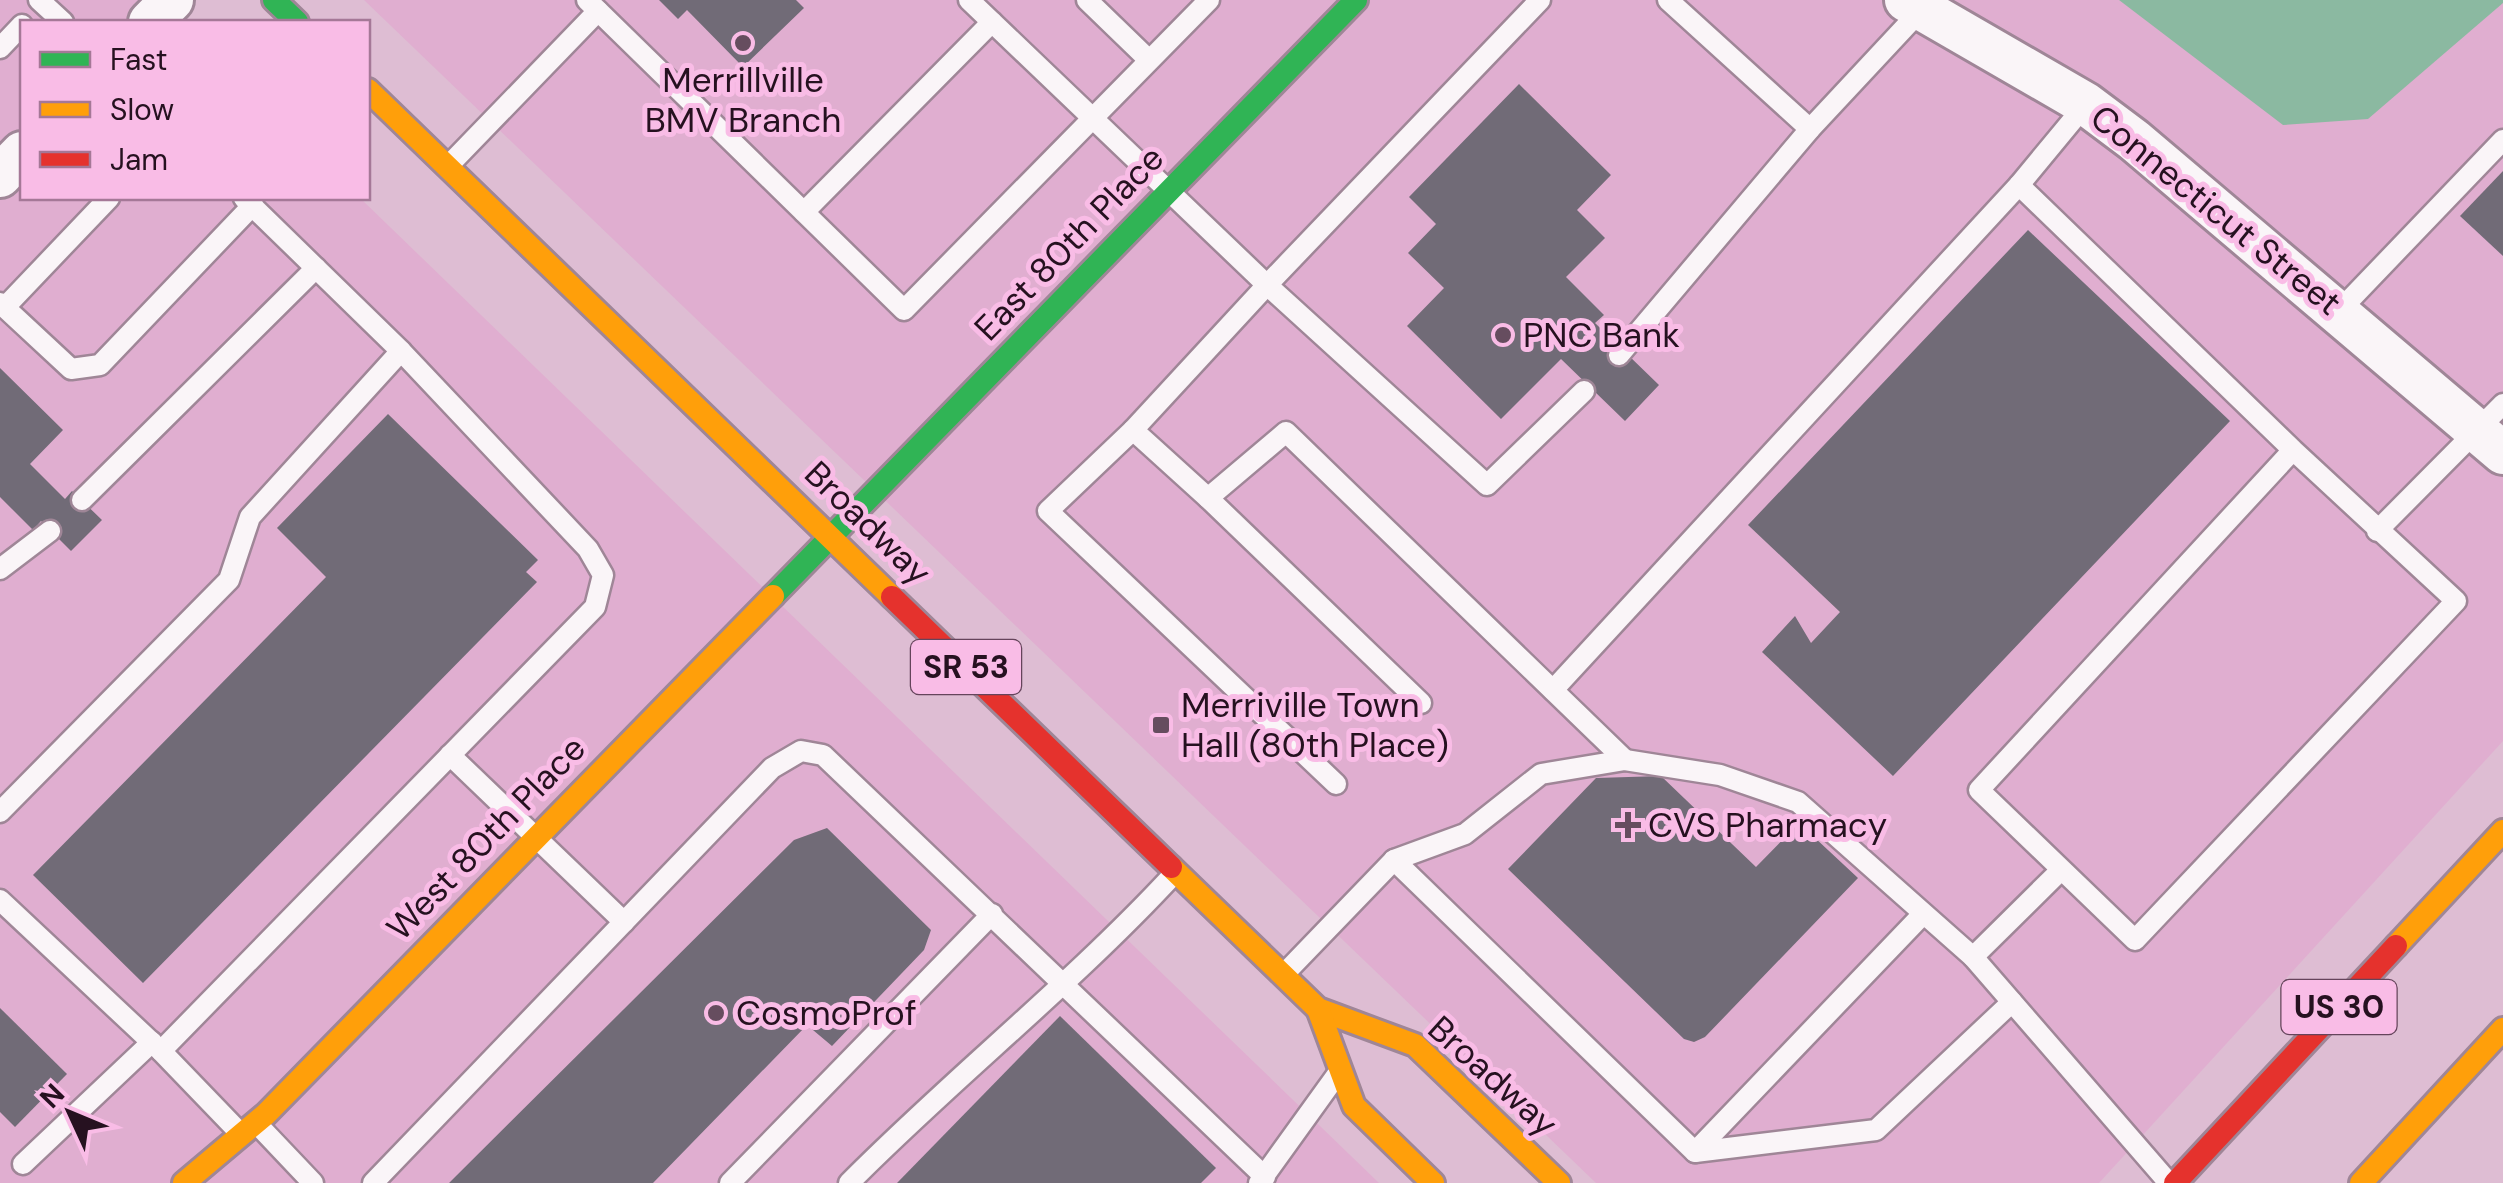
<svg xmlns="http://www.w3.org/2000/svg" width="2503" height="1183" font-family="'DM Sans',sans-serif">
  <rect width="100%" height="100%" fill="#debdd3"/>
  <g fill="#e0aed0">
    <path d="M0 0H156L179 22H22V198H360L1379 1183H0Z"/>
    <path d="M364 0H2503V741L2099 1183H1596Z"/>
  </g>
  <path fill="#8bb9a1" d="M2119 0H2503V3L2368 119 2283 125Z"/>
  <g fill="#716b77">
    <path d="M659 0H796L804 8 743 67 687 10 678 19Z"/>
    <path d="M1519 84 1611 175 1577 210 1605 238 1566 277 1604 315 1595 323 1659 385 1625 421 1561 359 1501 419 1407 326 1444 288 1408 253 1436 224 1409 197Z"/>
    <path d="M2503 171V256L2460 216Z"/>
    <path d="M2028 230 2230 421 1893 776 1762 652 1795 616 1811 643 1840 612 1748 525Z"/>
    <path d="M0 368 63 430 30 464 65 499 72 491 102 520 71 551 41 521 33 530 0 497Z"/>
    <path d="M388 414 538 560 526 572 537 582 143 983 33 875 326 577 277 528Z"/>
    <path d="M1661 776 1756 867 1799 823 1858 878 1705 1037 1694 1042 1684 1039 1508 869 1596 778Z"/>
    <path d="M827 828 931 930 924 950 832 1046 807 1025 653 1183H449L794 840Z"/>
    <path d="M0 1008 67 1074 15 1127 0 1112Z"/>
    <path d="M1060 1016 1216 1168 1201 1183H897Z"/>
  </g>
  <g fill="none" stroke-linecap="round" stroke-linejoin="round">
    <defs>
      <g id="lane">
        <path d="M39 0 63 22"/>
        <path d="M587 0 904 310 1209 0"/>
        <path d="M969 0 1267 285 1133 430 1208 498 1286 432 1625 760"/>
        <path d="M1087 0 1149 60"/>
        <path d="M1540 0 1267 285 1487 485 1584 391"/>
        <path d="M1668 0 1810 129 1922 9"/>
        <path d="M0 48 22 25"/>
        <path d="M449 165 598 11"/>
        <path d="M2019 185 2293 450 1979 790 2135 940 2456 601 2293 450"/>
        <path d="M804 212 992 22"/>
        <path d="M0 303 71 369 100 365 253 205"/>
        <path d="M5 307 109 198"/>
        <path d="M2340 310 2503 140"/>
        <path d="M1619 355 1810 129"/>
        <path d="M1133 430 1048 511 1336 784"/>
        <path d="M1208 498 1421 703"/>
        <path d="M82 500 316 268"/>
        <path d="M2377 531 2503 404"/>
        <path d="M0 569 50 531"/>
        <path d="M1553 690 2019 185 2086 104"/>
        <path d="M450 755 624 922"/>
        <path d="M0 812 229 580 250 517 401 351 244 198"/>
        <path d="M1394 860 1465 834 1541 774 1625 760 1720 775 1798 802 1973 957 2061 870"/>
        <path d="M0 900 161 1051 240 1133"/>
        <path d="M1973 957 2169 1183"/>
        <path d="M1286 972 1394 860 1695 1152 1876 1130 2012 1002"/>
        <path d="M161 1051 595 607 603 575 588 549 401 351"/>
        <path d="M257 1124 313 1183"/>
        <path d="M1695 1152 1923 914"/>
        <path d="M23 1164 152 1042"/>
        <path d="M373 1183 772 768 801 751 823 755 1265 1177"/>
        <path d="M730 1183 992 914"/>
        <path d="M849 1183C954 1077 1072 984 1173 875"/>
        <path d="M1259 1183 1336 1076"/>
      </g>
      <g id="street">
        <path d="M1906 0 2086 104 2134 140 2503 453"/>
        <path d="M150 22 172 0"/>
        <path d="M0 176 22 153"/>
      </g>
      <g id="fast">
        <path d="M274 0 297 22"/>
        <path d="M773 596 1356 0"/>
      </g>
      <g id="slow">
        <path d="M368 90 892 597"/>
        <path d="M1171 867 1318 1009 1415 1045 1559 1183"/>
        <path d="M2396 946 2503 831"/>
        <path d="M1318 1009 1354 1106 1433 1183"/>
        <path d="M184 1183 266 1114 773 596"/>
        <path d="M2361 1183 2503 1029"/>
      </g>
      <g id="jam">
        <path d="M892 597 1171 867"/>
        <path d="M2175 1183 2396 946"/>
      </g>
    </defs>
    <use href="#lane" stroke="#9f8697" stroke-width="25"/>
    <use href="#street" stroke="#9f8697" stroke-width="48"/>
    <use href="#fast" stroke="#9f8697" stroke-width="28"/>
    <use href="#slow" stroke="#9f8697" stroke-width="28"/>
    <use href="#jam" stroke="#9f8697" stroke-width="28"/>
    <use href="#lane" stroke="#faf5f8" stroke-width="20"/>
    <use href="#street" stroke="#faf5f8" stroke-width="42"/>
    <use href="#fast" stroke="#30b455" stroke-width="22"/>
    <use href="#slow" stroke="#ff9f0a" stroke-width="22"/>
    <use href="#jam" stroke="#e5322d" stroke-width="22"/>
  </g>
  <g fill="#664d5f" stroke="#f9bce6" stroke-width="4">
    <circle cx="743" cy="43" r="10"/>
    <circle cx="1503" cy="335" r="10"/>
    <rect x="1151" y="715" width="20" height="20" rx="5"/>
    <path d="M1623 810h10v10h10v10h-10v10h-10v-10h-10v-10h10z"/>
    <circle cx="716" cy="1013" r="10"/>
  </g>
  <g text-anchor="middle" stroke-width="10" stroke-linejoin="round" paint-order="stroke">
    <g fill="#f9bce6" stroke="#65445b" stroke-width="2.5">
      <rect x="911" y="640" width="110" height="54" rx="8"/>
      <rect x="2281.5" y="980" width="115" height="54" rx="8"/>
    </g>
    <g font-size="32" font-weight="bold" fill="#261120">
      <text x="966" y="678">SR 53</text>
      <text x="2339" y="1018">US 30</text>
    </g>
    <g font-size="35" fill="#261120" stroke="#f9bce6" text-anchor="start">
      <text x="743" y="92" text-anchor="middle">Merrillville<tspan x="743" dy="40">BMV Branch</tspan></text>
      <text x="1523" y="347">PNC Bank</text>
      <text x="1181" y="717">Merriville Town<tspan x="1181" dy="40">Hall (80th Place)</tspan></text>
      <text x="1648" y="837">CVS Pharmacy</text>
      <text x="736" y="1025">CosmoProf</text>
    </g>
    <g font-size="35" fill="#261120" stroke="#f9bce6">
      <text transform="translate(2216 210) rotate(39)" y="12">Connecticut Street</text>
      <text transform="translate(1069 243) rotate(-46)" y="12">East 80th Place</text>
      <text transform="translate(868 523) rotate(44)" y="12">Broadway</text>
      <text transform="translate(486 838) rotate(-46)" y="12">West 80th Place</text>
      <text transform="translate(1493 1076) rotate(42)" y="12">Broadway</text>
    </g>
  </g>
  <rect x="20" y="20" width="350" height="180" fill="#f9bce6" stroke="#a57897" stroke-width="2.5"/>
  <rect x="40" y="52" width="50" height="15" fill="#30b455" stroke="#a57897" stroke-width="2.5"/>
  <text x="110" y="70" font-size="30" fill="#261120">Fast</text>
  <rect x="40" y="102" width="50" height="15" fill="#ff9f0a" stroke="#a57897" stroke-width="2.5"/>
  <text x="110" y="120" font-size="30" fill="#261120">Slow</text>
  <rect x="40" y="152" width="50" height="15" fill="#e5322d" stroke="#a57897" stroke-width="2.5"/>
  <text x="110" y="170" font-size="30" fill="#261120">Jam</text>
  <g transform="translate(70 1113) rotate(314)" stroke="#f9bce6" stroke-width="8" paint-order="stroke">
  <path d="M0-8L18 38L0 25L-18 38Z" fill="#261120"/>
  <text y="-15" font-size="28" font-weight="bold" text-anchor="middle" fill="#261120">N</text>
  </g>
</svg>
